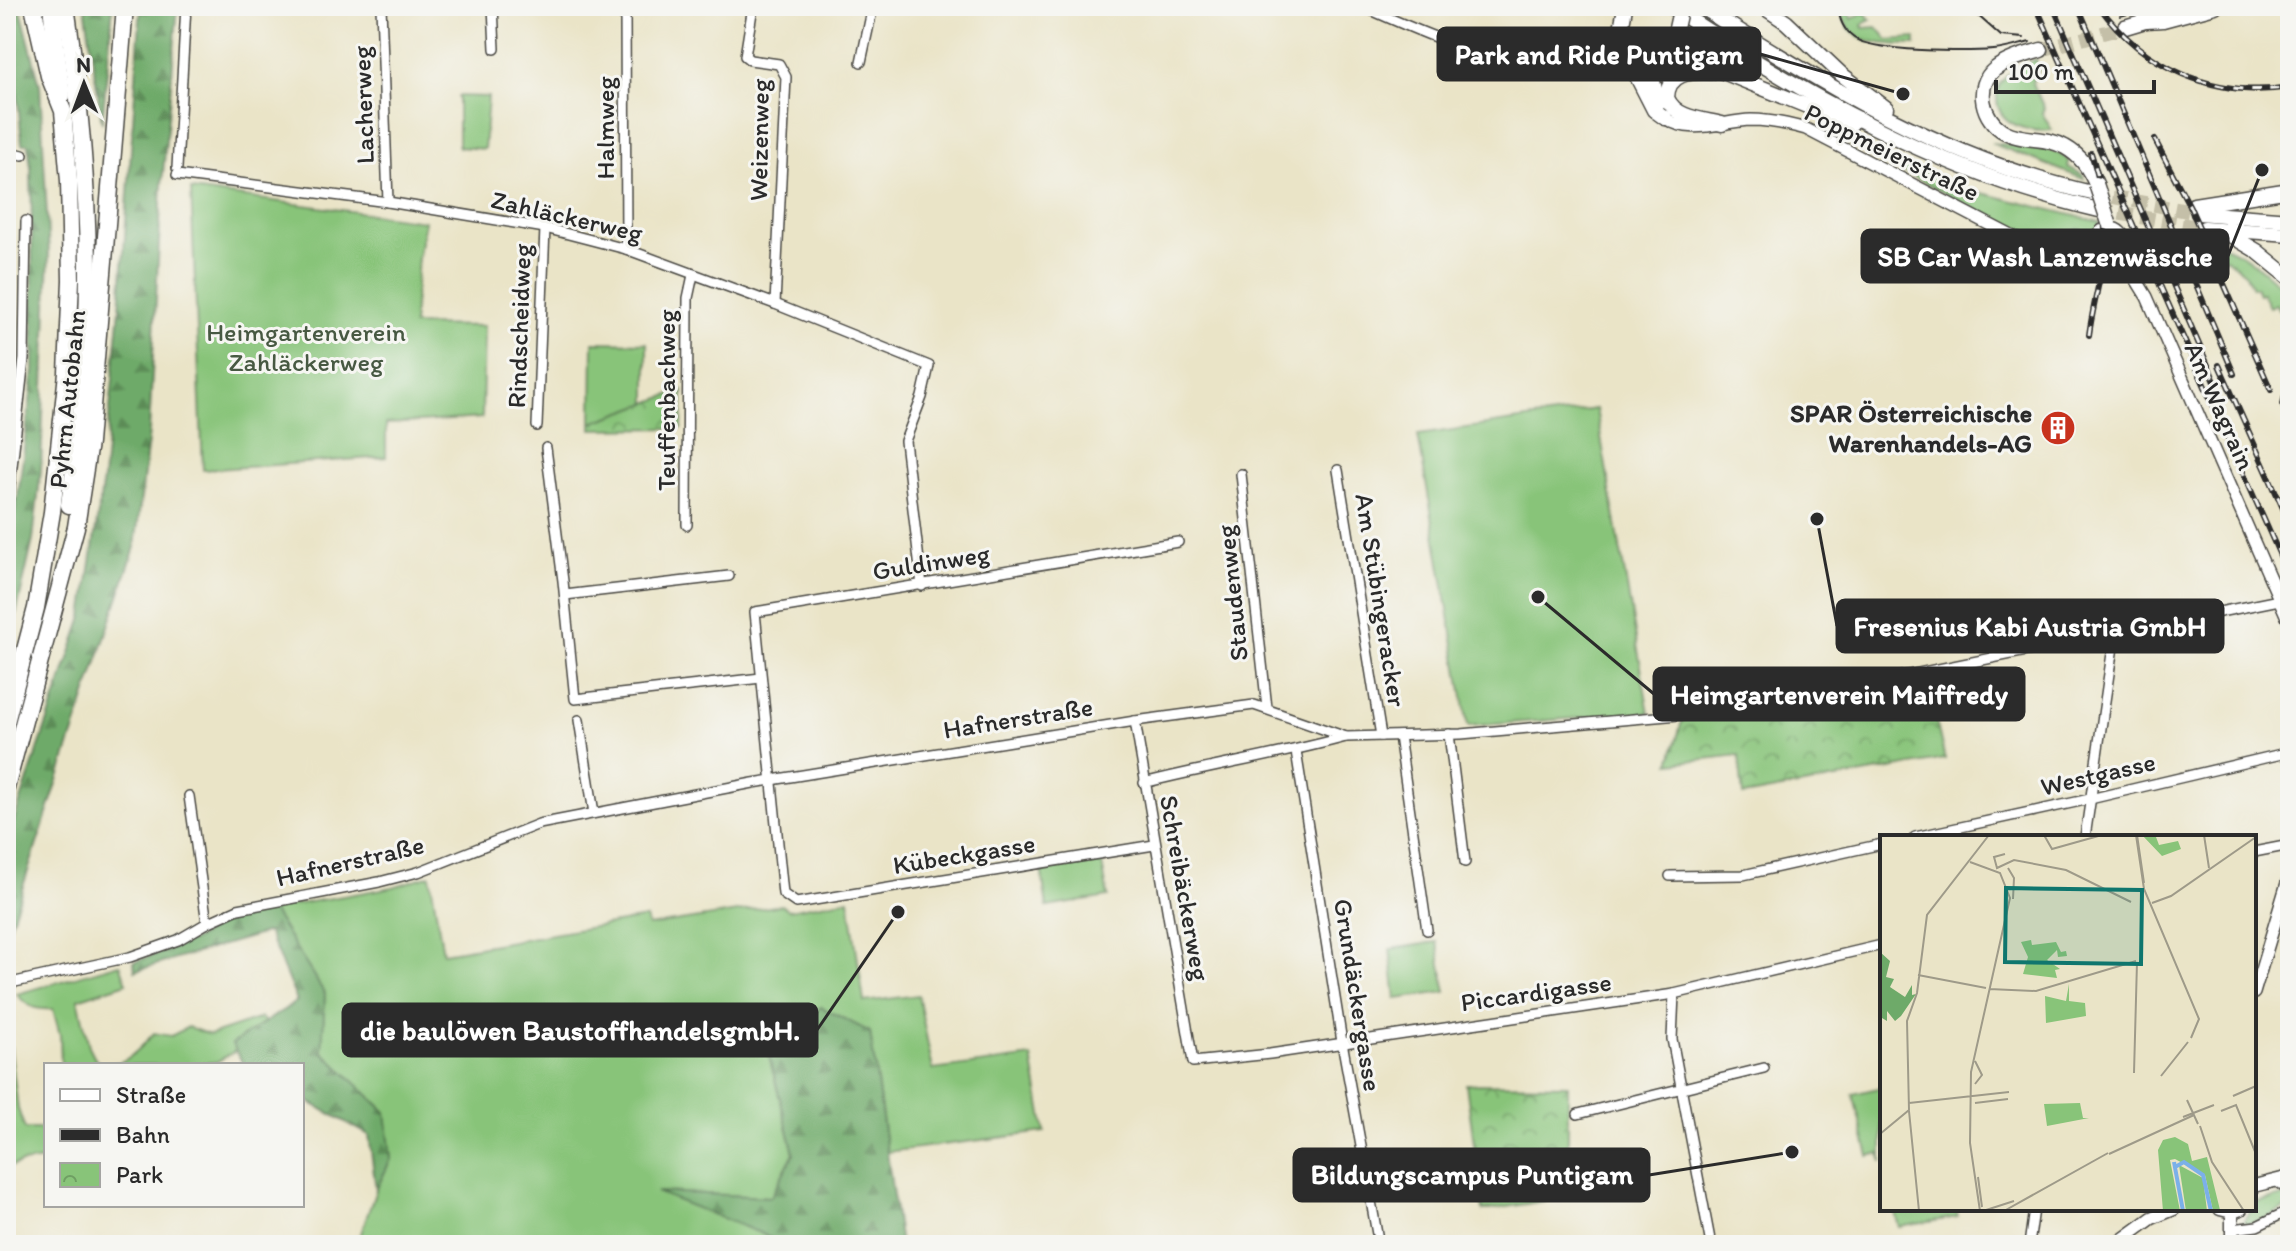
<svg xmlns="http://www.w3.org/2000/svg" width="2296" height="1251" font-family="Itim,sans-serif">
  <defs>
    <pattern id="forest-firs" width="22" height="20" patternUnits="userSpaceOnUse" patternTransform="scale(2)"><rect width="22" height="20" fill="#6eaa69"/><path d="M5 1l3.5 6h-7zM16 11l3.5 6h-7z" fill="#5b8b57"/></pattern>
    <pattern id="park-crowns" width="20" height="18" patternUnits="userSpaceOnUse" patternTransform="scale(2)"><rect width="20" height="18" fill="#88c479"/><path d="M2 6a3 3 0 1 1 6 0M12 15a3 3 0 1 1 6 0" fill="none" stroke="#6f9f63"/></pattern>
  </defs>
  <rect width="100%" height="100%" fill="#f6f6f2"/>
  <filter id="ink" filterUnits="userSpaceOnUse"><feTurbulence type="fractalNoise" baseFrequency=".0125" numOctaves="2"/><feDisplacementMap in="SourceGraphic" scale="16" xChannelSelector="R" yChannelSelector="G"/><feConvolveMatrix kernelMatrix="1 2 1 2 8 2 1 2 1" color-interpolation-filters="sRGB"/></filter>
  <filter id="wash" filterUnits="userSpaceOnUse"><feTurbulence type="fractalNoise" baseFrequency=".006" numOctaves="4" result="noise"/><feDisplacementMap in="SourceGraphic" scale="32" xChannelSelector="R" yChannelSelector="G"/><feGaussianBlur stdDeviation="1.8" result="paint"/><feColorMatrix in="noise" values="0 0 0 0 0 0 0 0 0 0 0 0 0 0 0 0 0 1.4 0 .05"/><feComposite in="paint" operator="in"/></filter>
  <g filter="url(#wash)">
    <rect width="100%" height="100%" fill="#eae4c7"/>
    <g fill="#88c479" stroke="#5a7852" stroke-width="2">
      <path d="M1841 6H1856L1850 14 1852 19 1864 12 1871 20 1862 24 1863 28 1877 27 1888 40 1916 38V45C1884 44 1845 47 1841 6Z"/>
      <path d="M2036 59 2039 70 2032 82 2044 108 2042 113 2052 130C2030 133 1997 125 1997 98 1997 92 1998 85 2003 80 2011 70 2025 65 2036 59Z"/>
      <path d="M458 96 488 97 484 149 458 147Z"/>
      <path d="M1834 128 1897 162 1962 188 2100 222C2099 231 2094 237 2084 239L2081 229 2059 233 2031 234 1992 218 1828 132Z"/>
      <path d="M1991 143C2016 146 2050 143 2069 161L2068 167 2083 175 2084 179Z"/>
      <path d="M191 190 425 221 418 258 413 325 484 326 482 418 386 424V457L203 470Z"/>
      <path d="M2214 243C2245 250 2266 274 2290 293V306L2278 309 2276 304 2269 307 2262 293 2258 294 2255 287 2252 288 2246 274 2226 258 2221 260Z"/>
      <path d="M593 342 647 343V403L592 423Z"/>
      <path d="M1596 409 1649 713 1468 726 1418 435Z"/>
      <path d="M1101 858 1108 897 1047 907 1041 868Z"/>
      <path d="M430 875 443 953 646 918 648 926 782 905 789 910 849 899 864 1002 918 995 933 1070 1032 1057 1045 1132 887 1152 870 1032 768 1052 794 1153 771 1197 659 1192 765 1235 782 1245H357L376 1190 391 1159 386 1112 322 1051 325 994 271 909 393 887Z"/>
      <path d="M1437 942 1446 992 1396 999 1390 949Z"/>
      <path d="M120 964 127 983 78 999 89 1046 97 1062C123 1070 138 1051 154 1033L171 1036 188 1027 210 1035 261 1018 265 1022 232 1044 236 1051 216 1062 186 1065H61L60 1035 53 1009C36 1010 28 1008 17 994Z"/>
      <path d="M6 1012 18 1109 25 1129H41L46 1115V1160L21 1163 6 1168Z"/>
      <path d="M1882 1087V1162L1880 1153 1869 1156 1853 1094Z"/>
      <path d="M2284 1196 2290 1199V1206L2262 1220 2242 1225 2256 1202Z"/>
      <path d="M1894 1209H1956L1958 1217 1899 1227Z"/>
    </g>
    <g fill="url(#forest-firs)" stroke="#4c6a4a" stroke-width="2">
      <path d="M6 6H20L40 85 49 254 41 470 33 540 6 659V552L18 496 34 370 31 167 28 144H22L16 79 6 23Z"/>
      <path d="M85 6H113L102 123Z"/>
      <path d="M141 6H178L162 185 149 432 135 547 6 938V844L83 617 103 479 120 308Z"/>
      <path d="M271 909 325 994 322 1051 386 1112 391 1159 376 1190 369 1135 302 1098V1065H244L232 1044 297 1001 268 932 135 971 134 962 192 941 225 921Z"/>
      <path d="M821 1007 870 1032 900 1245H782L765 1235 656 1192 771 1197 794 1153 768 1052Z"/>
    </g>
    <g fill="url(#park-crowns)" stroke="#5a7852" stroke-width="2">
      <path d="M683 390 682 428 592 429V423Z"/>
      <path d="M1926 680 1945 759 1743 796 1739 755 1670 763 1682 721 1825 700Z"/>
      <path d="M1466 1084 1568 1085V1197L1483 1211Z"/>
    </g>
  </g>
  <g filter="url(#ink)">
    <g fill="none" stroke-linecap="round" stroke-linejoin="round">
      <g stroke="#c4bfa8" stroke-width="14" stroke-dasharray="14 7" stroke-linecap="butt">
        <path d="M2041 50 2125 27"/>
        <path d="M2092 193 2198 213"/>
        <path d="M2099 210 2204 228"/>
      </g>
      <defs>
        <g id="minor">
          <path d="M381 6 388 202"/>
          <path d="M493 6 495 49"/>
          <path d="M625 6 626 249"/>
          <path d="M753 6 745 56 750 60 779 64 786 77 775 304"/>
          <path d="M1362 6C1413 29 1507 71 1561 66"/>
          <path d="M861 62 873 6"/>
          <path d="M6 151 23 155"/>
          <path d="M177 168 186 6"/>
          <path d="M177 175 388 202 545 228 626 249 775 304 929 366 922 397 905 441 922 586"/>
          <path d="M2290 386 2286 404 2290 421"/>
          <path d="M537 426 545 228"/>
          <path d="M546 448 563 581 575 699 761 678"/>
          <path d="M1338 470 1381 736"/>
          <path d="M1241 474 1267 708"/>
          <path d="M6 520 24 359 26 221"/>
          <path d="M687 525 688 298 693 275"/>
          <path d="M565 595 729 576"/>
          <path d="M2061 644 2279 600"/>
          <path d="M579 720 594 813"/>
          <path d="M1135 721 1193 1062 1270 1054 1674 994 1882 945"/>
          <path d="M1449 734 1465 862"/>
          <path d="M1399 736 1427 930"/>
          <path d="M1296 751 1342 1042 1379 1245"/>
          <path d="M1144 783C1211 766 1280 755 1346 737"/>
          <path d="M189 796 207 923"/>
          <path d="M1915 837 2090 799 2290 752"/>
          <path d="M2085 837 2115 633"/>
          <path d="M1154 845 796 903 783 894 755 612 1178 542"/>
          <path d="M2254 852 2290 845"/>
          <path d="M1670 876 1743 875 1882 844"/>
          <path d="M6 984 130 957 178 940 207 923 238 909 379 882 418 872 539 824 753 783 1135 721 1254 705 1346 737 1461 734 1679 715 1806 696 2056 645"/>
          <path d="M1674 994 1672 1039 1711 1245"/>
          <path d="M1578 1114 1764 1068"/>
          <path d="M2276 1181 2290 1192"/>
          <path d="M2232 1229 2257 1226 2290 1210"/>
          <path d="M2029 1245 2034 1209"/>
        </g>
        <g id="tertiary">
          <path d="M1665 118C1691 136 1722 121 1751 120 1770 120 1788 124 1806 129L2021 241C2044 249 2072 252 2096 246"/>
          <circle cx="2110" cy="243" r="15"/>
          <path d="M2120 253 2147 297 2290 624"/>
          <path d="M2254 993 2290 873"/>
        </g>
        <g id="secondary">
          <path d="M2254 1186 2290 1177"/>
          <path d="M2220 1209 2232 1212 2241 1209"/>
          <path d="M2115 1245 2152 1218 2174 1209"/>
          <path d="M2232 1245V1212"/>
        </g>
        <g id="primary">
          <path d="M1625 6C1624 19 1618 33 1621 45 1624 60 1642 72 1657 64 1667 60 1671 47 1674 37"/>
          <path d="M1670 6C1802 95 1944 174 2099 210"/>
          <path d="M1700 6C1823 85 1948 161 2092 193"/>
          <path d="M1762 6 1786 22 1841 74 1886 108"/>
          <path d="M2146 21 2163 20 2215 6"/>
          <path d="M2125 27 2155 18"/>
          <path d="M2041 50C2025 55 2008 59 1995 69 1974 86 1982 120 2005 132 2024 142 2047 136 2065 147 2081 156 2089 168 2096 184"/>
          <path d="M1664 59 1678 58 1701 63 1851 124"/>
          <path d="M1629 61 1654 110 1665 118"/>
          <path d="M1656 65 1653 81 1658 103"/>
          <path d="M1561 66C1581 57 1606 54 1620 35"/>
          <path d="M1711 72C1691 71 1667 73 1667 98 1676 119 1702 119 1722 124"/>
          <path d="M2194 205 2290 190"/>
          <path d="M2198 213 2290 220"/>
          <path d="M2204 228 2290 234"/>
          <path d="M2225 232 2257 251 2290 278"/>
        </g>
        <g id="motorway">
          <path d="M51 6 62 96"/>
          <path d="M66 6C79 94 88 184 88 274 88 351 80 428 69 505"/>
          <path d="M6 722 36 608 52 512 67 373 71 280 69 181 63 111 49 76 33 6"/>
          <path d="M6 788 76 527 89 443 125 6"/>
        </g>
      </defs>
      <use href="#minor" stroke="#484742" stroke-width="12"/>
      <use href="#tertiary" stroke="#484742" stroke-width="14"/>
      <use href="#secondary" stroke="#484742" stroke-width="15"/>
      <use href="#primary" stroke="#484742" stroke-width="17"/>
      <use href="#motorway" stroke="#484742" stroke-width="19"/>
      <use href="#minor" stroke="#fff" stroke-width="9"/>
      <use href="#tertiary" stroke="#fff" stroke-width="11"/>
      <use href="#secondary" stroke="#fff" stroke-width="12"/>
      <use href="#primary" stroke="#fff" stroke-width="14"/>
      <use href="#motorway" stroke="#fff" stroke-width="16"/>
      <g stroke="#2b2b2b" stroke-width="2">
        <path d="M1838 6C1839 19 1843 30 1854 38 1873 52 1967 52 1994 50 2006 49 2018 45 2030 42"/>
        <path d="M1975 13 2001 36 2024 38"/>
        <path d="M2120 16 2158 6"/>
      </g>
      <defs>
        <g id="rail">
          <path d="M2036 6 2290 578"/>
          <path d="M2053 6 2216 384"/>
          <path d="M2078 6 2234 374"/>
          <path d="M2099 6C2143 68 2215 99 2290 87"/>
          <path d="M2155 140 2190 207 2271 390"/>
          <path d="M2089 335C2092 312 2098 289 2102 266 2109 228 2103 189 2091 153"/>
          <path d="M2219 365 2290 524"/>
        </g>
      </defs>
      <use href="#rail" stroke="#2b2b2b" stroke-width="6"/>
      <use href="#rail" stroke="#f6f6f2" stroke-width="3" stroke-dasharray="9" stroke-linecap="butt"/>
      <defs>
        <g id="primary-bridge">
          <path d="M1674 37 1681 6"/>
          <path d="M2096 184 2109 223"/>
        </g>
      </defs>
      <use href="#primary-bridge" stroke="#484742" stroke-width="17" stroke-linecap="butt"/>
      <use href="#primary-bridge" stroke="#fff" stroke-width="14"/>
    </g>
  </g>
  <defs>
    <symbol id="building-disc" viewBox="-11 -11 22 22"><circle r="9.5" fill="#c8321e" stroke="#f6f6f2"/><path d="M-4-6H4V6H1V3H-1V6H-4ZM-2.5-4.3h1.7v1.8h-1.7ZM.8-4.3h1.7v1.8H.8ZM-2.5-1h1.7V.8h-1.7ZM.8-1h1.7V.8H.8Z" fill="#fff"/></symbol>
  </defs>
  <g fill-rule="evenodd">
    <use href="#building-disc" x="2038" y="408" width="40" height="40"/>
  </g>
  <g text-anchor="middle" stroke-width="6" stroke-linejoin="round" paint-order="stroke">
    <g font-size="26" fill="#2b2b2b" stroke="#f6f6f2">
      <text transform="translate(363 105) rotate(-92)" y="9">Lacherweg</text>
      <text transform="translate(605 128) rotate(-90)" y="9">Halmweg</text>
      <text transform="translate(759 140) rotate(-89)" y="9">Weizenweg</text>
      <text transform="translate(1892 152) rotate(26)" y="9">Poppmeierstraße</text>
      <text transform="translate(567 216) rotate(13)" y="9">Zahläckerweg</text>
      <text transform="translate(519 326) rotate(-88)" y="9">Rindscheidweg</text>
      <text transform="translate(67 399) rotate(-84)" y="9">Pyhrn Autobahn</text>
      <text transform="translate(666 400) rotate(-90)" y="9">Teuffenbachweg</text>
      <text transform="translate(2220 406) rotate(66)" y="9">Am Wagrain</text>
      <text transform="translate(931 562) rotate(-9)" y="9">Guldinweg</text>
      <text transform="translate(1232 593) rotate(-96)" y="9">Staudenweg</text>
      <text transform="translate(1381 600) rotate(81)" y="9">Am Stübingeracker</text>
      <text transform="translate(1018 718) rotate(-9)" y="9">Hafnerstraße</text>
      <text transform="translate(2098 774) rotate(-13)" y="9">Westgasse</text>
      <text transform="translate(964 854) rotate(-9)" y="9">Kübeckgasse</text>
      <text transform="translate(350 861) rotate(-13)" y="9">Hafnerstraße</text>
      <text transform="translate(1185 888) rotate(80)" y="9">Schreibäckerweg</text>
      <text transform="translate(1536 992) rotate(-8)" y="9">Piccardigasse</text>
      <text transform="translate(1358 995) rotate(81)" y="9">Grundäckergasse</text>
    </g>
    <g font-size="26" fill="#475942" stroke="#f6f6f2">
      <text x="306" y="341">Heimgartenverein<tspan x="306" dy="30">Zahläckerweg</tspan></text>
    </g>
    <g font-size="26" font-weight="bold" fill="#2b2b2b" stroke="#f6f6f2" text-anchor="end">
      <text x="2032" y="422">SPAR Österreichische<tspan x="2032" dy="30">Warenhandels-AG</tspan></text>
    </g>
  </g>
  <g transform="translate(1880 835)">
    <rect width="376" height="376" fill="#eae4c7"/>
    <path d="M262 0H280L276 2 279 10 298 6 301 14 282 21ZM151 105 152 110 176 107 181 117 186 116 187 121 178 122 177 115 167 125 180 134 175 135 177 143 143 139 148 122 141 107ZM189 149V166L205 168 206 181 166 188 165 161 186 166ZM200 268 203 283H209L167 291 164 269ZM295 302 308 309 312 326 327 322 340 375 333 376 325 340 295 324 290 325 300 376H283L278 315 283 305ZM299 330 323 343 327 376H306Z" fill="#88c479"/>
    <path d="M0 117 10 126 6 142 14 144 10 152 25 162 32 150V160L36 159 21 181 15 186 7 176V186L2 183 0 189Z" fill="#6eaa69"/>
    <path fill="none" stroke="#7bb0e9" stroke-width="4" d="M294 327 303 376M295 332 304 327 323 340 331 376"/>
    <path fill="none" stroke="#9e9a89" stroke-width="2" d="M164 0 172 14 222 0M256 0 264 54 319 184 311 203M257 0 264 48M324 0 329 33M125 19 114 22 117 33 134 25 186 35 251 67M90 27 120 38 130 63 91 237 90 308 100 376M128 33 134 43 133 64M272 68 291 61 376 2M38 140 106 153M109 154 156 156 256 126M254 238 257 127M281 241 308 207M95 249 102 240 95 226M353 261 376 251M307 265 318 289M29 268 129 257M95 268 128 264M29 276 39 376M341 276 356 270 376 319M303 282 334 270M320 291 332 327 364 376M0 299 29 275 27 186 37 158 47 80 109 0M229 319 314 280M98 342 102 372M103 376 134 366M124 376 228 318"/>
    <path fill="#0f766e" fill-opacity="0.15" stroke="#0f766e" stroke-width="4" d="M126 53 262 55 261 129 125 127Z"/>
    <rect width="376" height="376" fill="none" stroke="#2b2b2b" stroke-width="4"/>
  </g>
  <path fill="none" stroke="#2b2b2b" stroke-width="3" d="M1903 94L1760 54M2262 170L2228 256M1817 519L1837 626M1538 597L1654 694M898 912L817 1030M1792 1152L1649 1175"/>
  <g fill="#2b2b2b" stroke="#f6f6f2" stroke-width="3">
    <circle cx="1903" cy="94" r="8"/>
    <circle cx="2262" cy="170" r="8"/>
    <circle cx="1817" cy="519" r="8"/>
    <circle cx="1538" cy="597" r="8"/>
    <circle cx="898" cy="912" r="8"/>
    <circle cx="1792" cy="1152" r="8"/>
  </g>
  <g fill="#2b2b2b" stroke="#2b2b2b" stroke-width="3">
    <rect x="1438" y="28" width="322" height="52" rx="8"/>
    <rect x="1862" y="230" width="366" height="52" rx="8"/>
    <rect x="1837" y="600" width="386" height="52" rx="8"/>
    <rect x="1654" y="668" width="370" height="52" rx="8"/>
    <rect x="343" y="1004" width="474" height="52" rx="8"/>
    <rect x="1294" y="1149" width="355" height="52" rx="8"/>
  </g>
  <g font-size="28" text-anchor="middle" font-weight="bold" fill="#fff">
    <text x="1599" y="64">Park and Ride Puntigam</text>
    <text x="2045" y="266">SB Car Wash Lanzenwäsche</text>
    <text x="2030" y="636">Fresenius Kabi Austria GmbH</text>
    <text x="1839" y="704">Heimgartenverein Maiffredy</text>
    <text x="580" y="1040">die baulöwen BaustoffhandelsgmbH.</text>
    <text x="1472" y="1184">Bildungscampus Puntigam</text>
  </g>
  <rect width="2296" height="1251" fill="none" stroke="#f6f6f2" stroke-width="32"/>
  <rect x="44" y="1063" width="260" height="144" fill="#f6f6f2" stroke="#a5a5a2" stroke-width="2"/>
  <rect x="60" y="1089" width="40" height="12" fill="#ffffff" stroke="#a5a5a2" stroke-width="2"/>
  <text x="116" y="1103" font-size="24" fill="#2b2b2b">Straße</text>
  <rect x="60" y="1129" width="40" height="12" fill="#2b2b2b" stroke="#a5a5a2" stroke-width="2"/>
  <text x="116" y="1143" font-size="24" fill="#2b2b2b">Bahn</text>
  <rect x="60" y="1163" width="40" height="24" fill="url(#park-crowns)" stroke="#a5a5a2" stroke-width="2"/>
  <text x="116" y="1183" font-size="24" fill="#2b2b2b">Park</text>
  <g transform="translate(84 84) rotate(359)" stroke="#f6f6f2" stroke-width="6" paint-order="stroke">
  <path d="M0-6L14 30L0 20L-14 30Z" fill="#2b2b2b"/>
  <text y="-12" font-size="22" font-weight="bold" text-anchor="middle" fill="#2b2b2b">N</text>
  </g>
  <path d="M1996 80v12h158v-12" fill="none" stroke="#2b2b2b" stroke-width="4"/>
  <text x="2008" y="80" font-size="24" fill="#2b2b2b" stroke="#f6f6f2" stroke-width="6" paint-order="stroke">100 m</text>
</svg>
